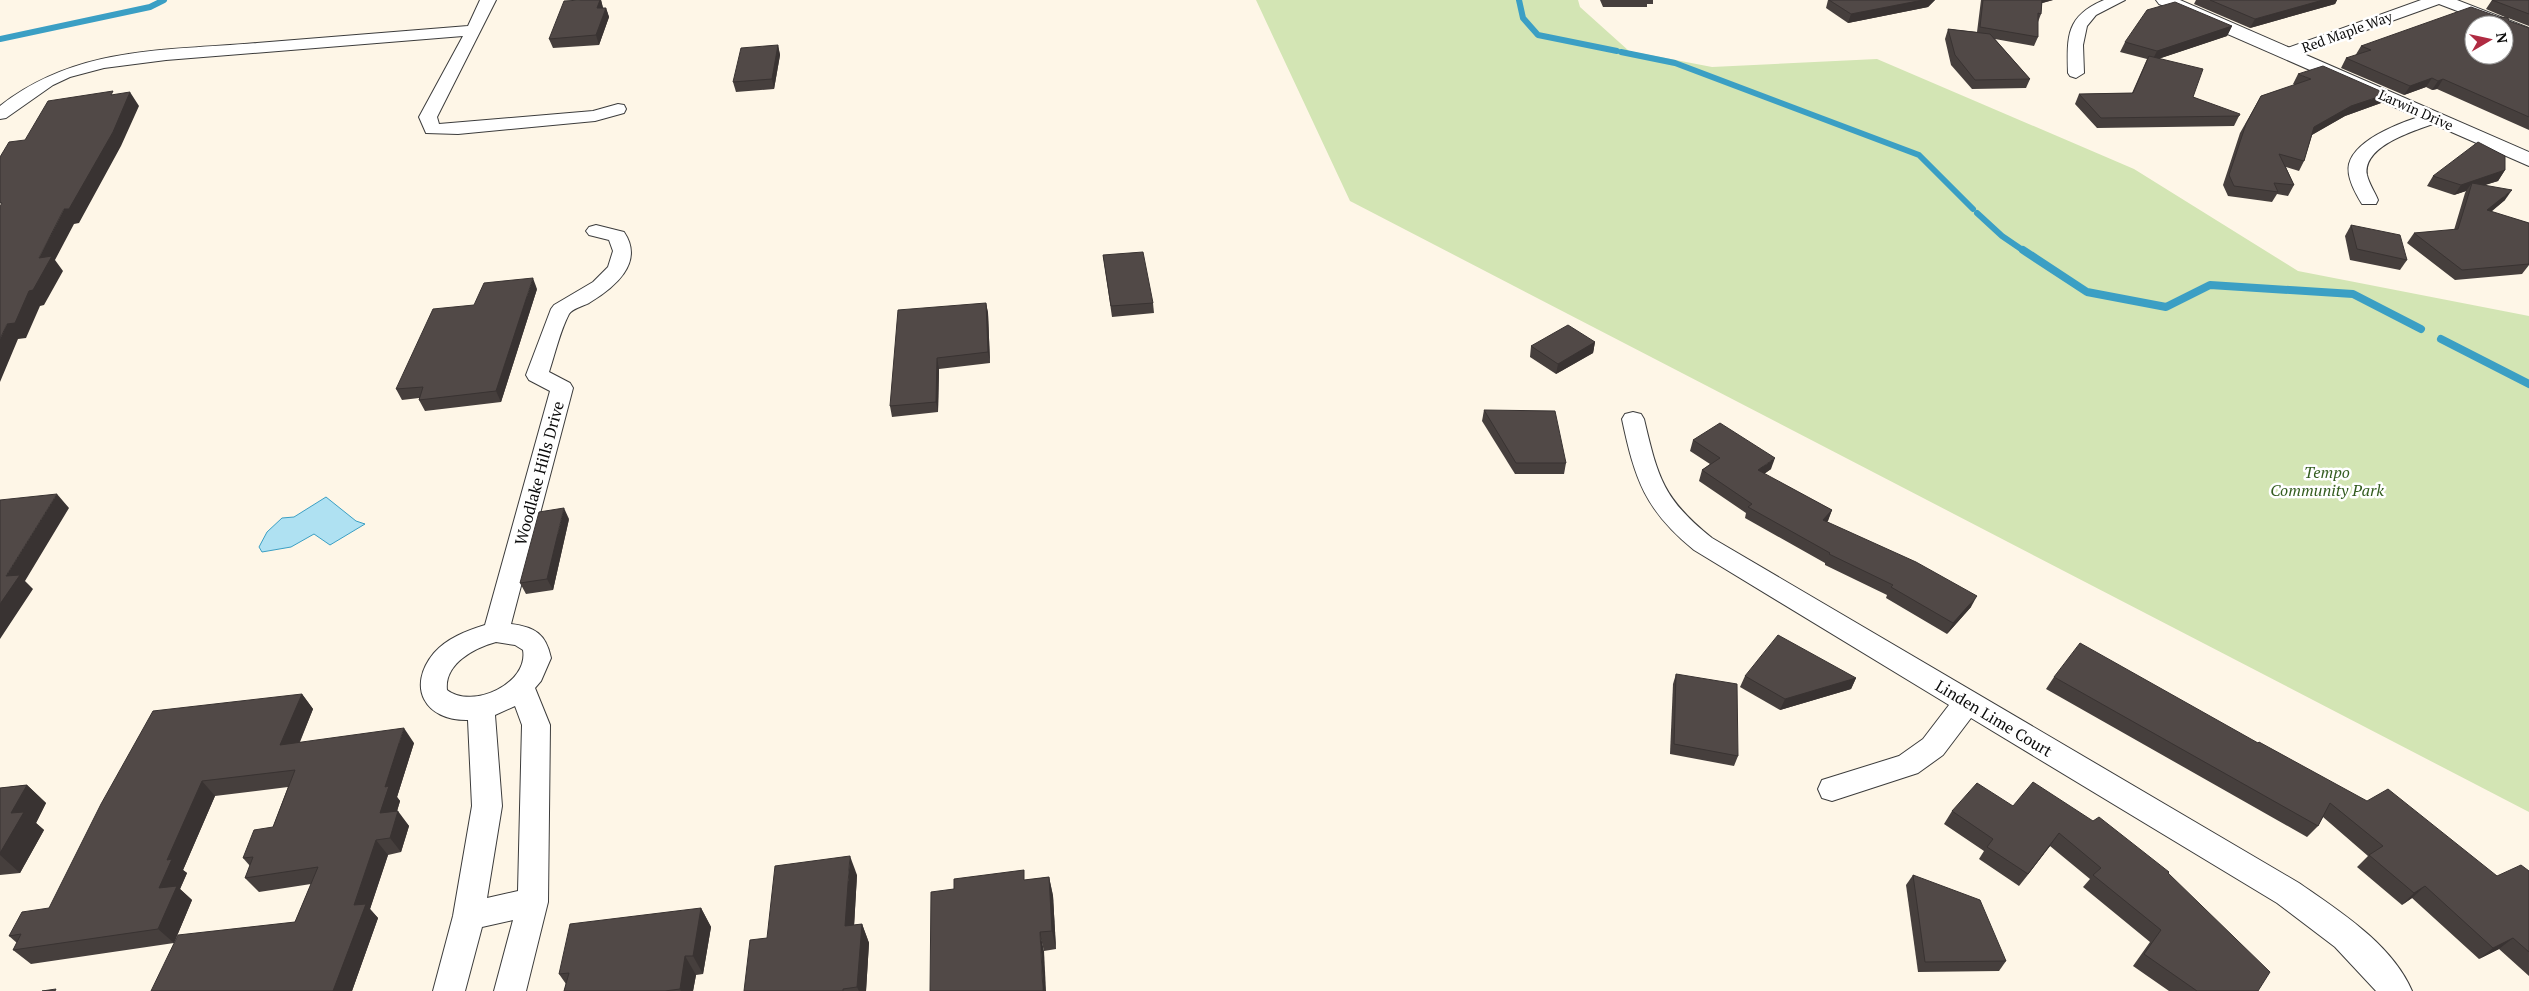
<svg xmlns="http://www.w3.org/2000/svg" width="2529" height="991" font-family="'PT Serif',serif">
  <rect width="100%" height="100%" fill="#fef6e7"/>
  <path fill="#d3e5b4" d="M1256 0H1578L1580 7 1629 51 1712 67 1877 59 2134 169 2298 271 2529 316V812L1350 201Z"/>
  <path fill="#afe1f2" stroke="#3b9fc4" d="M326 497 356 521 365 524 330 545 314 534 291 547 262 552 259 547 267 532 282 518 294 517Z"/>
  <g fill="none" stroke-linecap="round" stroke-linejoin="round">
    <g stroke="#3b9fc4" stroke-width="6">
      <path d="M1519 0 1523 18 1538 35 1617 51"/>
      <path d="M0 39 150 7 164 0"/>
      <path d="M1621 52 1675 63 1919 155 1973 209"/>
      <path d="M1977 213 2002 236 2024 251"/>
    </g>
    <g stroke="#3b9fc4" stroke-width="8">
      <path d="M2023 250 2087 292 2166 307 2210 285 2353 294 2421 329"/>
      <path d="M2441 339 2529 384"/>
    </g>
    <defs>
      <g id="minor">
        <path d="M480 0H496L437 117 439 124 593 111 618 104 624 105 626 109 624 113 595 121 458 134 426 133 419 117 463 36 166 60 104 68 70 77 53 85 6 118 0 119V106C77 46 164 51 257 43 327 37 398 32 468 26Z"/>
        <path d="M2104 0H2125L2096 15 2087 26 2083 45 2084 73 2076 78 2070 76 2068 73C2067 36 2066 16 2104 0Z"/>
        <path d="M2421 0H2457L2529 28V38L2504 29V25H2494L2439 4 2294 56 2288 58 2280 53 2282 50Z"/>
        <path d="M2433 113 2439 114 2442 118 2439 122C2417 130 2362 145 2367 175 2369 184 2375 192 2378 200L2376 204H2362C2356 194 2346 177 2349 164 2356 137 2409 119 2433 113Z"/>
        <path d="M596 225 624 232C645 263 614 288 589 303 583 306 572 309 569 314 560 331 555 354 549 372L570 383 573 388 511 624C535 627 546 634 551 658L541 681 535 688 550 725 548 902 526 991H494L513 920 482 927 465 991H433L453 916 472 806 468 720C425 721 406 687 434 653 447 638 466 631 485 625L550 391 529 380 526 375 551 309 554 305 593 282 608 267 613 251 609 240 589 235 586 231 589 227ZM496 642 515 645 523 650C529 683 473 710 447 690 444 664 474 648 496 642ZM515 706 522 725 518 891 487 898 502 806 495 715Z"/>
        <path d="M1633 412 1641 414 1644 419C1658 478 1663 499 1712 538L2299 883C2339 911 2392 944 2412 991H2376L2335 947 2277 903 1971 718 1943 755 1918 773 1832 801 1822 798 1818 789 1822 780 1899 756 1923 739 1949 705 1694 550C1645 510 1635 480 1622 419L1625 414Z"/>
      </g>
      <path id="tertiary" d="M2156 0H2180L2529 152V166L2159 4Z"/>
    </defs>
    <use href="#minor" stroke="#3c3c3c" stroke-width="2"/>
    <use href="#tertiary" stroke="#3c3c3c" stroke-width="2"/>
    <use href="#minor" fill="#fff" fill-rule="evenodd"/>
    <use href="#tertiary" fill="#fff" fill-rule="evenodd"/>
  </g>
  <g fill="#463f3d">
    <path d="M581 0H601L603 8H606L609 17 599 45 553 48 549 39Z"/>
    <path d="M1600 0H1653V4H1647V7H1603Z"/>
    <path d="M1828 0H1935L1928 7 1848 23 1826 8Z"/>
    <path d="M1981 0H2053L2042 3 2041 14 2038 22V37L2034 46 1995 39 2030 79 2026 88 1972 89 1951 65 1945 39 1948 29 1977 32Z"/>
    <path d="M2196 0H2337L2335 4 2250 28 2194 4Z"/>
    <path d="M2492 0H2529V26L2508 18 2509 21 2529 28V130L2437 89 2432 90 2426 87 2404 95 2341 68 2346 58 2355 56 2361 46 2499 17 2507 18 2486 9Z"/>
    <path d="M2232 26 2227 36 2158 59 2193 97 2239 116 2234 126 2097 128 2075 104 2079 94 2132 93 2147 59 2120 52 2125 42Z"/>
    <path d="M778 45 780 55 774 89 736 92 733 82Z"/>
    <path d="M2298 74 2381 103 2345 116 2312 135 2304 161 2299 171 2286 167 2294 185 2288 196 2277 194 2272 202 2228 196 2223 185 2240 133 2261 96 2295 85 2293 84Z"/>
    <path d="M2505 170 2498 181 2484 185 2505 200 2491 212 2529 223V265L2522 274 2455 280 2407 243 2414 233 2454 230 2465 193 2466 191 2454 195 2427 186 2433 176Z"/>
    <path d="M2351 225 2407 260 2400 270 2350 260 2345 236Z"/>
    <path d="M1103 255 1153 303 1154 313 1112 317Z"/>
    <path d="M537 289 501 402 425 411 419 400V398L402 400 396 389Z"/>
    <path d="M986 303 988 313 990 363 939 369 938 412 892 417 890 406Z"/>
    <path d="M1595 342 1593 353 1556 374 1530 357 1531 346Z"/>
    <path d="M1484 410 1566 463 1564 474H1515L1482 421Z"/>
    <path d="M1693 440 1771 469 1764 474 1832 510 1827 522 1971 607 1947 634 1886 598 1887 595 1825 565V563L1745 518 1746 513 1699 481 1702 470 1710 464 1690 451Z"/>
    <path d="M569 519 553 590 526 594 520 583Z"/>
    <path d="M1676 674 1738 756 1734 766 1670 754 1673 684Z"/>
    <path d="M1745 676 1856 678 1851 689 1780 710 1740 687Z"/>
    <path d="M2054 677 2258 743 2497 876 2529 871V976L2499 949 2479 959 2412 898 2402 905 2357 867 2368 856 2323 817 2318 826 2307 837 2046 689Z"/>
    <path d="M302 694 313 709 300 742 414 743 397 797 400 801 397 811 409 826 401 852 388 855 370 909 378 918 352 991H151L295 922 311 884 259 892 245 878 250 866 243 858 273 827 288 787 215 796 183 870 187 873 180 889 192 900 174 943 31 964 13 950 17 943 9 936 49 908Z"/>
    <path d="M27 785 46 803 36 823 44 830 20 873 0 875V788Z"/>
    <path d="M2013 806 2168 874 2258 991H2169L2133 966 2150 942 2083 887 2090 879 2050 846 2019 886 1979 859 1984 851 1944 824 1952 811Z"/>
    <path d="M857 875 854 925 862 924 869 943 866 991H744L767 938Z"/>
    <path d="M1913 875 2006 961 1999 971 1918 972 1906 885Z"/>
    <path d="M1049 877 1053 896 1056 949 1044 951 1026 880Z"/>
    <path d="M701 908 711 927 703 974 696 975 693 991H564L566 984 559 974Z"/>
  </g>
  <g fill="#393332">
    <path d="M600 0H601L603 8H597Z"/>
    <path d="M1923 0H1935L1928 7 1848 23 1851 14Z"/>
    <path d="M2040 0H2053L2039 4Z"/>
    <path d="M2323 0H2337L2335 4 2250 28 2255 19Z"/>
    <path d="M606 8 609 17 599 45 596 35Z"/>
    <path d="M2232 26 2227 36 2152 61 2157 51Z"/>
    <path d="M778 45 780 55 774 89 772 79Z"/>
    <path d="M2432 78 2426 87 2404 95 2410 86Z"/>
    <path d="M2443 79 2437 89 2432 90 2438 81Z"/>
    <path d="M130 92 139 106 121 146 79 223 74 224 55 260 63 271 44 305 40 306 26 338 18 339 0 382V339L7 324 39 258 64 209Z"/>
    <path d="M2387 94 2381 103 2345 116 2308 137 2314 127 2351 106Z"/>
    <path d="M2505 170 2498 181 2470 190 2472 183 2466 191 2454 195 2461 185Z"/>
    <path d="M2512 190 2505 200 2479 221 2487 210Z"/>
    <path d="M533 278 537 289 501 402 496 391Z"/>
    <path d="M986 303 988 313 990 363 988 352Z"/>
    <path d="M1595 342 1593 353 1556 374 1558 364Z"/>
    <path d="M937 358 939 369 938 412 936 402Z"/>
    <path d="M1775 458 1771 469 1754 481 1758 470Z"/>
    <path d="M57 494 69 508 25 581 33 589 0 639V604L6 576Z"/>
    <path d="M564 508 569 519 553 590 547 579Z"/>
    <path d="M1832 510 1828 521 1818 530 1823 520Z"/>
    <path d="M1977 596 1971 607 1947 634 1953 623Z"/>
    <path d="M1856 678 1851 689 1780 710 1785 699Z"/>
    <path d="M302 694 313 709 292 760 280 745Z"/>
    <path d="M404 728 414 743 397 797 400 801 392 828 380 813 385 787Z"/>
    <path d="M202 781 215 796 183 870 187 873 180 889 192 900 174 943 158 929 159 888 167 860Z"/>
    <path d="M27 785 46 803 36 823 44 830 20 873 0 855V853L11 813Z"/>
    <path d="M398 811 409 826 401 852 390 838Z"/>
    <path d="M2059 833 2050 846 2019 886 2028 874Z"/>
    <path d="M376 840 388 855 370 909 378 918 352 991H333L354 905Z"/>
    <path d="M850 856 857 875 853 945 845 926Z"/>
    <path d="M1049 877 1053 896 1056 949 1052 931Z"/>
    <path d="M2425 886 2412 898 2402 905 2414 893Z"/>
    <path d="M701 908 711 927 703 974 693 956Z"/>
    <path d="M862 924 869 943 866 991H859L857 987Z"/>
    <path d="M1040 932 1044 951 1046 991H1043Z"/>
    <path d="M2513 938 2499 949 2479 959 2493 948Z"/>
    <path d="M685 956 696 975 693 991H681L680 989Z"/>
  </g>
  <g fill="#514947" stroke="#393332" fill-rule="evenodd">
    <path d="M581 0H600L597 8H606L596 35 549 39 564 1Z"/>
    <path d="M1829 0H1923L1851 14Z"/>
    <path d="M1983 0H2042L2041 14 2038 13V37L1980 27Z"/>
    <path d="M2210 0H2323L2255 19Z"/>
    <path d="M2492 0H2529V14Z"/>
    <path d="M2175 2 2232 26 2157 51 2125 42 2147 10Z"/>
    <path d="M2471 7 2499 17 2508 18 2509 21 2529 28V117L2443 79 2438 81 2432 78 2410 86 2346 58 2371 50 2361 46ZM2474 25H2504V55H2474Z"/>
    <path d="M1948 29 1990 34 2030 79 1975 80 1955 55Z"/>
    <path d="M778 45 772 79 733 82 741 48Z"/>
    <path d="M2149 56 2203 69 2193 97 2240 114 2239 116 2101 118 2079 94 2133 93Z"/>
    <path d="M2323 66 2387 94 2351 106 2314 127 2304 161 2279 154 2294 185 2274 183 2278 192 2234 186 2229 175 2246 124 2261 96 2311 79 2298 74Z"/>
    <path d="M113 91 111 95 130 92 113 132 69 209H64L39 258 52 256 33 290 29 291 15 323 7 324 0 339V206L2 203H0V157L9 142 25 140 48 101Z"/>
    <path d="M2478 142 2505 156V170L2461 185 2433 176Z"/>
    <path d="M2472 183 2512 190 2487 210 2529 223V264L2462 270 2414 233 2458 229Z"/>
    <path d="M2351 225 2400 235 2407 260 2357 249Z"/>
    <path d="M1143 252 1153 303 1111 306 1103 255Z"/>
    <path d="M533 278 496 391 419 400 423 387 396 389 433 309 474 305 484 283Z"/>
    <path d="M986 303 988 352 937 358 936 402 890 406 898 310Z"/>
    <path d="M1568 325 1595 342 1558 364 1531 346Z"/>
    <path d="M1484 410 1555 411 1566 463H1516Z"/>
    <path d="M1720 423 1775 458 1758 470 1832 510 1823 520 1916 562 1977 596 1953 623 1891 587 1893 585 1829 554 1830 553 1748 507 1752 504 1702 470 1720 458 1693 440Z"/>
    <path d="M57 494 6 576 20 575 0 604V500Z"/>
    <path d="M564 508 547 579 520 583 539 512Z"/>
    <path d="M1778 635 1856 678 1785 699 1745 676Z"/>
    <path d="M2080 643 2258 743 2259 742 2367 801 2388 789 2497 876 2521 865 2529 871V952L2513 938 2493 948 2425 886 2414 893 2369 855 2383 846 2330 803 2318 826 2054 677Z"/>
    <path d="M1676 674 1737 684 1738 756 1674 744Z"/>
    <path d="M302 694 280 745 404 728 385 787 389 786 380 813 398 811 390 838 376 840 354 905 366 904 333 991H151L178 935 295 922 318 867 245 878 253 857 243 858 254 830 273 827 295 770 202 781 167 860 172 859 159 888 177 886 158 929 13 950 21 934 9 936 22 912 49 908 101 804 153 711Z"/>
    <path d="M2033 782 2093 821 2099 817 2169 872 2168 873 2270 972 2258 991H2197L2144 954 2161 930 2093 875 2101 868 2059 833 2028 874 1987 847 1993 839 1952 811 1977 783 2013 806Z"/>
    <path d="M27 785 11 813 24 812 0 853V788Z"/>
    <path d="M850 856 845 926 862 924 857 987 843 989V991H744L750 940 767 938 775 866Z"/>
    <path d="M1024 870V880L1049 877 1052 931 1040 932 1043 991H930L931 892 954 889V879Z"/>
    <path d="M1913 875 1980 900 2006 961 1925 962Z"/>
    <path d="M701 908 693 956H685L680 989 665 991H564L569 973 559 974 570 924Z"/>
    <path d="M56 989 55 991H42Z"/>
  </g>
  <g text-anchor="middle" stroke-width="5" stroke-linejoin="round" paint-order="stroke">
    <g font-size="14" fill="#090909" stroke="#fff">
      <text transform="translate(2347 32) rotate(-20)" y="5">Red Maple Way</text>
      <text transform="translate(2416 110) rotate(24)" y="5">Larwin Drive</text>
    </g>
    <g font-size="16" font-style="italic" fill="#335c1f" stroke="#fff">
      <text x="2327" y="478">Tempo<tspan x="2327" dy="18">Community Park</tspan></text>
    </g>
    <g font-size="16" fill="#090909" stroke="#fff">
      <text transform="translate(539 473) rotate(-75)" y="6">Woodlake Hills Drive</text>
      <text transform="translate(1994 718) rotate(31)" y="6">Linden Lime Court</text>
    </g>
  </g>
  <g transform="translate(2489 40) rotate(81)"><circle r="24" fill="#ffffff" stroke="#9d9d9d"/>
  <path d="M0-4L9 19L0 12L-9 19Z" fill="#b02b42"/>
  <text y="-8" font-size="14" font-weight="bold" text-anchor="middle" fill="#090909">N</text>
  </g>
</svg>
